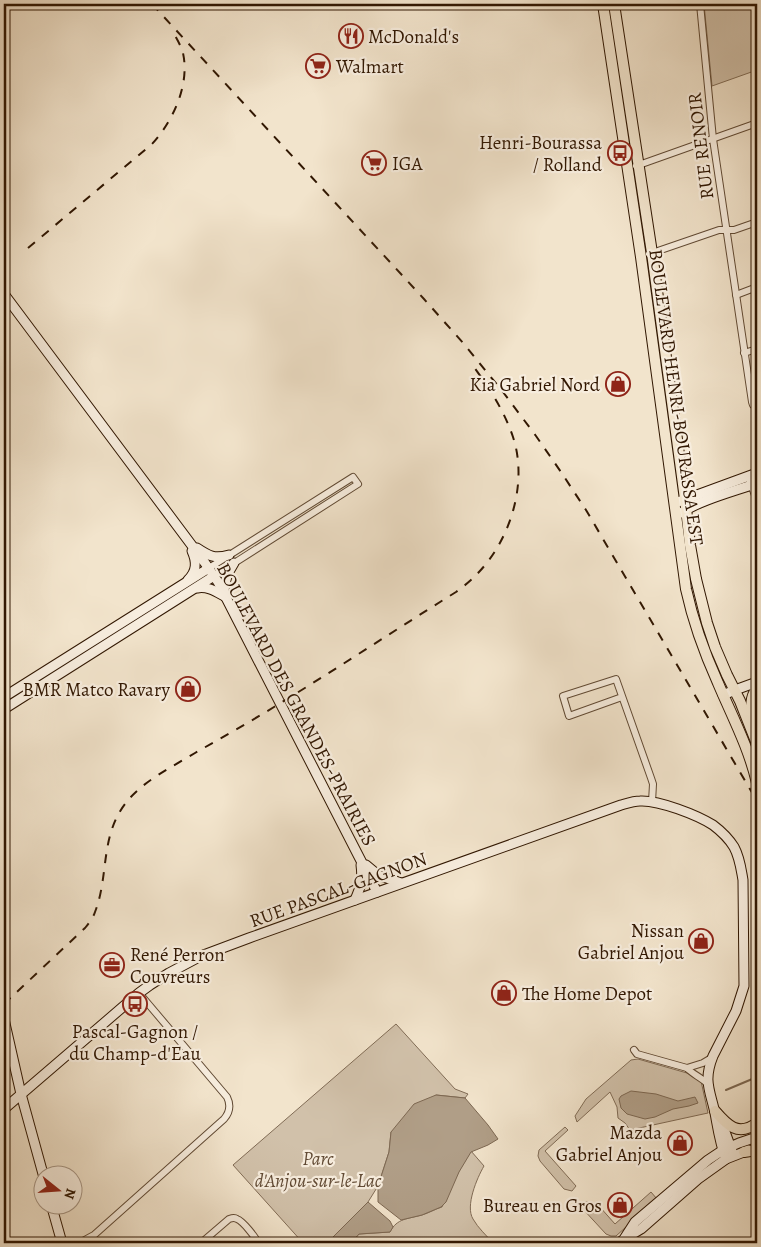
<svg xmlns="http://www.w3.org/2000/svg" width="761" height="1247" font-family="Alegreya,serif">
  <rect width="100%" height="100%" fill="#f2e4cc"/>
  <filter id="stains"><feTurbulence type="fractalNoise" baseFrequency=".004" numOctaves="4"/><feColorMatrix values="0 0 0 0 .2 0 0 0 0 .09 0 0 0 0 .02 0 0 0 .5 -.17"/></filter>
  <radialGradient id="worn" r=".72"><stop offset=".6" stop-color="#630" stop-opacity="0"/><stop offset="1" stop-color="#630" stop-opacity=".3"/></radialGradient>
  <g fill="#d1c1aa" stroke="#816c56">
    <path d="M704 4H757V70L712 86Z"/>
    <path d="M396 1024 455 1089 468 1094 465 1098 436 1095 391 1132 389 1152 378 1186 368 1202 327 1243H303L233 1165Z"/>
    <path d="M638 1059 694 1075 701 1081 708 1113 630 1130 625 1123 618 1118 617 1107 610 1092 577 1122 575 1116 586 1099 631 1060Z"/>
    <path d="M565 1127 568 1130 545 1151 576 1186 572 1191 564 1189 540 1161 538 1156 539 1150Z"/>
    <path d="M471 1151 484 1166C477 1178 465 1206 473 1219 478 1228 487 1236 493 1243H384V1242L378 1241 377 1243H351L359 1234 390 1232C397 1218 408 1219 422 1215 429 1213 435 1209 442 1207L459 1171Z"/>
    <path d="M651 1192 657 1199 616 1236H611L606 1234 582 1208 583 1202H588L596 1208 599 1206 615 1224Z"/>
  </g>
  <g fill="#b09e87" stroke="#7d6852">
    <path d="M631 1091 656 1094 678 1101 695 1097 698 1103 689 1106 673 1109 655 1117 645 1119 627 1114 621 1108 619 1099 621 1096Z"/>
    <path d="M436 1095 465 1098 488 1125 498 1139 488 1145 471 1152 459 1172 446 1202 441 1207 422 1215 401 1220 378 1202V1186L389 1152 391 1132 414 1104Z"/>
    <path d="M368 1202 390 1221 393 1227 390 1232 359 1234 351 1243H327Z"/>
  </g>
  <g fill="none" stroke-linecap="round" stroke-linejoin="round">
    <path stroke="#7d6852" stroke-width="2" d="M726 1090 757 1077"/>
    <defs>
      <g id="street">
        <path d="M700 4 713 139 752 402 753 405 757 408"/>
        <path d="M636 166 757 123"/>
        <path d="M649 254 719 230H734L757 222"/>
        <path d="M736 295 757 287"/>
        <path d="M744 353 757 349"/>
        <path d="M748 476 757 501"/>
        <path d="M209 568 353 477 358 484 214 576"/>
        <path d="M622 697 569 716 563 696 616 679 651 778 653 784 652 802"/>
        <path d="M634 1050 637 1054 687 1068C691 1073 702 1078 708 1084"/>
        <path d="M687 1068 703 1063 713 1057"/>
        <path d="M74 1243 83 1241 94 1235 224 1119C230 1112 231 1105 227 1097L139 993"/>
        <path d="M201 1243 229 1219C232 1218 234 1217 237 1219 243 1221 256 1238 258 1243"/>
      </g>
      <g id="secondary">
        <path d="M4 294 205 563 218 582 377 892"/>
        <path d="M678 502 757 473"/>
        <path d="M681 513C700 500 735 491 757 483"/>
        <path d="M197 548C209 556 214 559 229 555"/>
        <path d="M188 580C197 571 197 562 192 551"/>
        <path d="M197 588C207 586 215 591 224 596"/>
        <path d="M224 593C224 582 228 572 234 563"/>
        <path d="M723 695 735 690 757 682"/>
        <path d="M4 697 209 568"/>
        <path d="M4 709 214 576"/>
        <path d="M366 865 378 875 401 883"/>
        <path d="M355 900C361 886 363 880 361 865"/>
        <path d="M4 1019 21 1094 43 1174"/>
        <path d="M4 1109 139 993 150 985 169 973 201 956 249 938 621 805C628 803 634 801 640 801 659 800 697 815 713 825 721 831 729 839 734 847 740 858 741 869 743 880L744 986 736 1011 713 1056C703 1081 710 1090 715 1113 718 1129 720 1144 726 1159"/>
        <path d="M719 1119 724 1129 732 1151"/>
        <path d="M51 1204 62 1243"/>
        <path d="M626 1238 641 1229 698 1179 726 1159 749 1150"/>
        <path d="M619 1243 624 1239 635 1222 708 1160 723 1150 739 1143 757 1137"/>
      </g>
      <g id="primary">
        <path d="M603 4 641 257 686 589C693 621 704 652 718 683 732 716 749 748 757 783"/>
        <path d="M614 4 652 253 685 499 690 545 696 579 707 623 715 647 727 675 740 701 757 744"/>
        <path d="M755 727C753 712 747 702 757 688"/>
        <path d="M757 972V1007"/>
        <path d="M715 1111C727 1125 738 1137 757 1123"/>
        <path d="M744 1152 757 1150"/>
      </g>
    </defs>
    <use href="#street" stroke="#614a34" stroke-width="8"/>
    <use href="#secondary" stroke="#311702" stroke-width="11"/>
    <use href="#primary" stroke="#311702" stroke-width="12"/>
    <use href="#street" stroke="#f7edde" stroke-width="6"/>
    <use href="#secondary" stroke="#f7edde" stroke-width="9"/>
    <use href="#primary" stroke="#f2e4cc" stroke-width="10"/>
    <g stroke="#311702" stroke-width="2" stroke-dasharray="9 9" stroke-linecap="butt">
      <path d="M152 4 424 299 464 344 503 392 536 436 561 472 586 510 757 801"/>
      <path d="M28 248 152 144C173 121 190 85 183 53 181 46 177 39 173 32"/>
      <path d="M4 1004 85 928C89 923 93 918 95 912 109 876 100 837 125 804 141 782 172 767 195 753 221 738 248 723 274 707 335 670 395 630 456 592 464 586 472 580 479 572 511 538 528 482 513 437 504 410 488 386 471 363"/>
    </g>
  </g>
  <defs>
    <symbol id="restaurant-ring" viewBox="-11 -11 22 22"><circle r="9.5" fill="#f7edde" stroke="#8f2418" stroke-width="1.5"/><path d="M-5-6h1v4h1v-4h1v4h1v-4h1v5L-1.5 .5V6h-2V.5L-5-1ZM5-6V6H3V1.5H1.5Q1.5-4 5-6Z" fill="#8f2418"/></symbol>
    <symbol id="supermarket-ring" viewBox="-11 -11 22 22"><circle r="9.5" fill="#f7edde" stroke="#8f2418" stroke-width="1.5"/><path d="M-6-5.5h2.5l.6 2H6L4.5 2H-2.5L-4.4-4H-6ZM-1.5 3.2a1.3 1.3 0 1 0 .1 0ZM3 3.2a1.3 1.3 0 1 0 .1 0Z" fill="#8f2418"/></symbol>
    <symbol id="bus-ring" viewBox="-11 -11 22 22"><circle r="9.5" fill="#f7edde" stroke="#8f2418" stroke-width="1.5"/><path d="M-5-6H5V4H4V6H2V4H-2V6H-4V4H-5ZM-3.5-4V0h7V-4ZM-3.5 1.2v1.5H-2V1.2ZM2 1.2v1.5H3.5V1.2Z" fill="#8f2418"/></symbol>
    <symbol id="shop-ring" viewBox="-11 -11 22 22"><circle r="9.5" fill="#f7edde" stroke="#8f2418" stroke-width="1.5"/><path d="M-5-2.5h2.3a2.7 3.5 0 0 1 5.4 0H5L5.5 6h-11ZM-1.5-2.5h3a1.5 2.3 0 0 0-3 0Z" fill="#8f2418"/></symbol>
    <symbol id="office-ring" viewBox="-11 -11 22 22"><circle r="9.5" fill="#f7edde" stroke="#8f2418" stroke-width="1.5"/><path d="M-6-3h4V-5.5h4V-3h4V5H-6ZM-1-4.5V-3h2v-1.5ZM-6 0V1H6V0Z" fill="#8f2418"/></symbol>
  </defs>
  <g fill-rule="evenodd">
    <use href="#restaurant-ring" x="337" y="22" width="28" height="28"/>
    <use href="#supermarket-ring" x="304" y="52" width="28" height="28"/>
    <use href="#bus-ring" x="606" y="139" width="28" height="28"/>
    <use href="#supermarket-ring" x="360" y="149" width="28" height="28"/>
    <use href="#shop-ring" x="604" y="370" width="28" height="28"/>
    <use href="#shop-ring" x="174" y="675" width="28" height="28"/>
    <use href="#shop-ring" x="687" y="927" width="28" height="28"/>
    <use href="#office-ring" x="98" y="951" width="28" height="28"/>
    <use href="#shop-ring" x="490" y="979" width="28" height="28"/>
    <use href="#bus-ring" x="121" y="990" width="28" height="28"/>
    <use href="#shop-ring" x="666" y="1129" width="28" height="28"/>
    <use href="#shop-ring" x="606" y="1191" width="28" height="28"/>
  </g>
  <g text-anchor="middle" stroke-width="4.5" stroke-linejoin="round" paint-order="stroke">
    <g font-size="19" fill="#311702" stroke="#f7edde" text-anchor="end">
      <text x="368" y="43" text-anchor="start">McDonald's</text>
      <text x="336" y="73" text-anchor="start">Walmart</text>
      <text x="602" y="149">Henri-Bourassa<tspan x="602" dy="22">/ Rolland</tspan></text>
      <text x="392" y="170" text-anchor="start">IGA</text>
      <text x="600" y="391">Kia Gabriel Nord</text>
      <text x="170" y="696">BMR Matco Ravary</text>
      <text x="684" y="937">Nissan<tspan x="684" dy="22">Gabriel Anjou</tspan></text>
      <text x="130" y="961" text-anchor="start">René Perron<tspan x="130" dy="22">Couvreurs</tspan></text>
      <text x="522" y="1000" text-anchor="start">The Home Depot</text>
      <text x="135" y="1038" text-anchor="middle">Pascal-Gagnon /<tspan x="135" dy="22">du Champ-d'Eau</tspan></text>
      <text x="662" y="1139">Mazda<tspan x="662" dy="22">Gabriel Anjou</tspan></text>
      <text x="602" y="1212">Bureau en Gros</text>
    </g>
    <g font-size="19" fill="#311702" stroke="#f7edde">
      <text transform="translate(700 146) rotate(-97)" y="7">RUE RENOIR</text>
      <text transform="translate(677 397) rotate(82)" y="7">BOULEVARD HENRI-BOURASSA EST</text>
      <text transform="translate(297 704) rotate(62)" y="7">BOULEVARD DES GRANDES-PRAIRIES</text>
      <text transform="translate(338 889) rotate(-20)" y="7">RUE PASCAL-GAGNON</text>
    </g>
    <g font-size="19" font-style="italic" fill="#614a34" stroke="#f7edde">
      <text x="318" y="1165">Parc<tspan x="318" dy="22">d'Anjou-sur-le-Lac</tspan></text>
    </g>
  </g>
  <rect width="761" height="1247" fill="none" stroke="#f2e4cc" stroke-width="20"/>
  <rect x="5" y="5" width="751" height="1237" fill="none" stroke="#311702" stroke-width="2.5"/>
  <rect x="10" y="10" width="741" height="1227" fill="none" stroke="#311702"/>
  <g transform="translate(58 1190) rotate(107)"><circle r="24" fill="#f7edde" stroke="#a89786"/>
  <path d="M0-4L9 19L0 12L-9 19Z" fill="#8f2418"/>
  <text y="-8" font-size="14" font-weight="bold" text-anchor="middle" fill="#311702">N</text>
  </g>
  <rect width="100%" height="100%" filter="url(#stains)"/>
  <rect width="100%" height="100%" fill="url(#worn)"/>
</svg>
